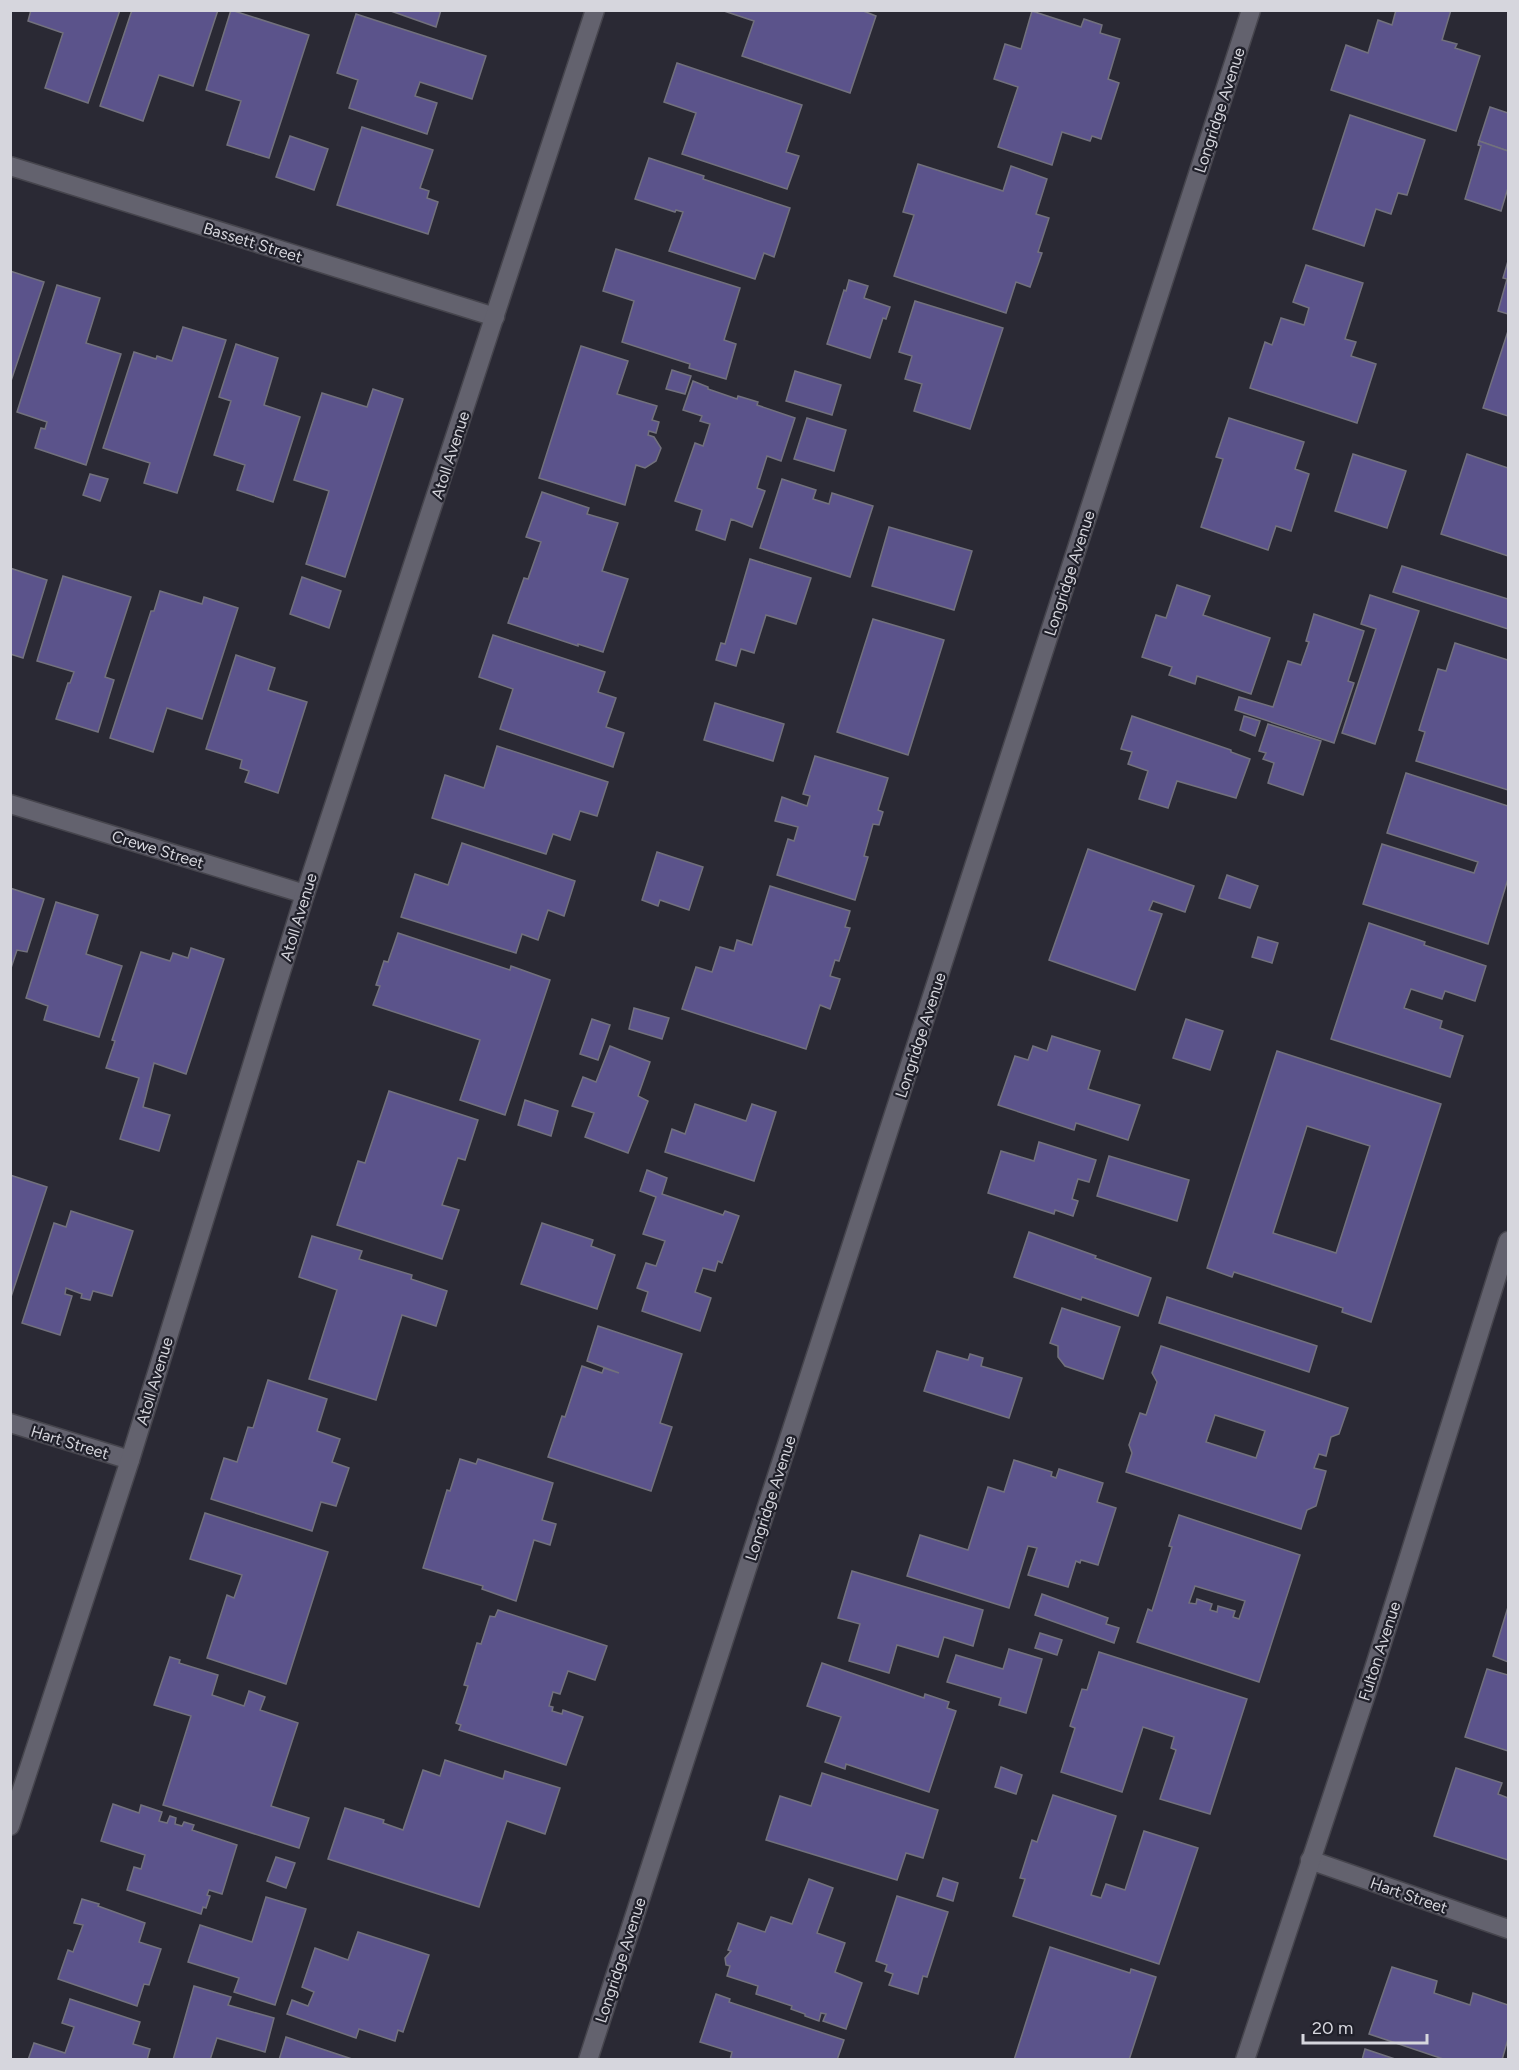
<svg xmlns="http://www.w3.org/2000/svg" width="1519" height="2070" font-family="Figtree,sans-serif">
  <rect width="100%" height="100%" fill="#2a2934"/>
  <g fill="#5b538b" stroke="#72717d" stroke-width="1.5" fill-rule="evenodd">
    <path d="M31 10H120L88 103 45 88 63 33 28 21Z"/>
    <path d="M132 10H218L193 86 159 75 143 121 100 106Z"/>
    <path d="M231 10 309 35 269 158 227 145 241 101 206 90Z"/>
    <path d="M388 10H441L436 27Z"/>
    <path d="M721 10H861L876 16 850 93 742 56 754 21Z"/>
    <path d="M1396 10H1451L1442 40 1457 44 1455 48 1480 56 1456 131 1331 90 1346 45 1368 53 1378 20 1392 25Z"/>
    <path d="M1032 11 1081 27 1084 19 1102 25 1100 33 1120 39 1108 79 1119 83 1101 139 1092 136 1090 141 1062 132 1052 165 998 147 1018 87 994 79 1005 44 1021 49Z"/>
    <path d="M356 14 486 56 472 99 420 82 415 96 437 103 427 134 349 108 358 80 337 73Z"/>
    <path d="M677 63 802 105 786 152 799 156 787 189 682 154 696 113 664 102Z"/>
    <path d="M1490 107 1508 113V151L1479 141Z"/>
    <path d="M1350 115 1425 140 1407 195 1398 193 1391 214 1376 209 1364 246 1313 229Z"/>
    <path d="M362 127 433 150 420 188 429 191 427 198 438 202 428 234 337 205Z"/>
    <path d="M290 136 328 149 314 190 276 177Z"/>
    <path d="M1479 141 1508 151V188L1501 211 1465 199 1481 146 1478 145Z"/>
    <path d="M649 158 704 176 703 179 790 208 774 257 764 253 755 279 669 251 683 212 676 210 675 212 635 199Z"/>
    <path d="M918 164 1003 191 1011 166 1047 179 1036 214 1049 218 1038 252 1042 253 1030 287 1016 282 1006 313 894 276 914 215 903 212Z"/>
    <path d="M616 249 740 288 724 340 736 344 726 379 689 368 690 364 622 342 634 301 603 291Z"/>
    <path d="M1508 261V314L1498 311 1507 279 1503 278Z"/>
    <path d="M1306 265 1363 283 1345 339 1356 342 1351 356 1376 364 1357 423 1250 388 1265 342 1272 345 1281 318 1304 325 1309 308 1293 302Z"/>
    <path d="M10 271 44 282 10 384Z"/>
    <path d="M849 280 868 286 864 298 890 307 886 319 883 318 870 358 827 344 844 290 846 291Z"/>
    <path d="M57 285 100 298 86 343 121 354 86 465 35 448 41 428 45 429 47 422 17 412Z"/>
    <path d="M915 301 1003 328 970 429 914 411 922 384 905 379 912 356 899 352Z"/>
    <path d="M183 327 226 340 177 493 144 483 150 463 103 448 134 352 156 359 157 356 172 361Z"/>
    <path d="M1508 331V416L1483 408Z"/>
    <path d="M236 344 278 358 264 405 300 417 273 502 237 490 245 465 214 455 231 401 219 397Z"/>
    <path d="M581 346 628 361 617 394 657 406 652 420 659 422 656 433 649 431 648 435 654 437 661 448 656 461 645 468 636 465 625 505 539 478Z"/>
    <path d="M672 370 691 376 685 394 666 389Z"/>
    <path d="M795 371 841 385 832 415 786 401Z"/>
    <path d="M693 381 708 387V389L737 399 738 396 758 402 757 405 795 418 781 461 767 456 757 488 765 491 752 527 731 519 725 540 696 530 702 510 675 501 695 443 703 446 710 424 700 421 702 416 683 410Z"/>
    <path d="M373 389 403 399 345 577 306 564 329 491 294 480 322 393 367 407Z"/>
    <path d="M807 418 846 430 834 471 794 459Z"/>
    <path d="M1229 418 1304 442 1295 469 1309 474 1291 531 1276 526 1268 550 1201 527 1223 459 1216 457Z"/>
    <path d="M1353 454 1406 471 1387 528 1335 511Z"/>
    <path d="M1467 454 1508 468V556L1441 534Z"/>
    <path d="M90 474 108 479 100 501 83 495Z"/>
    <path d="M782 479 816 490 813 499 829 504 832 493 873 506 850 577 760 548Z"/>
    <path d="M542 492 589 508 587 514 618 523 602 571 628 579 603 652 578 644V646L508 623 524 578 528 579 541 542 526 537Z"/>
    <path d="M889 527 972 551 954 610 872 586Z"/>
    <path d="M750 559 811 578 796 624 766 615 754 653 741 649 736 666 716 660 721 643 725 644Z"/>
    <path d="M1402 566 1508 599V629L1393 592Z"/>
    <path d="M10 568 47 580 23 658 10 654Z"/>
    <path d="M63 576 131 597 105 677 114 680 98 732 56 719 68 683H70L74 672 37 661Z"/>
    <path d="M302 577 341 591 329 628 290 614Z"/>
    <path d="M1177 585 1210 596 1203 615 1270 638 1251 694 1197 676 1195 684 1169 675 1172 667 1142 657 1156 615 1166 618Z"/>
    <path d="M160 591 202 604 204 597 238 608 202 719 167 708 153 752 110 738 151 611H154Z"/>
    <path d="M1370 595 1419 611 1375 744 1342 733 1376 629 1361 624Z"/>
    <path d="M1314 614 1364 631 1348 681 1354 683 1334 743 1235 710 1239 697 1273 707 1288 661 1301 665 1309 642 1306 641Z"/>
    <path d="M873 619 944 640 908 755 837 732Z"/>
    <path d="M493 635 605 672 598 692 616 698 606 727 624 733 613 767 500 729 513 689 479 677Z"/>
    <path d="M1455 643 1508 660V790L1416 761 1425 732 1419 730 1438 669 1446 671Z"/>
    <path d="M236 655 275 668 268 690 307 702 278 793 245 782 249 771 240 768 242 760 206 749Z"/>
    <path d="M715 703 784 724 773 761 704 740Z"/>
    <path d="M1132 716 1231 750V752L1250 759 1236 798 1177 781 1168 808 1139 799 1148 771 1128 764 1132 752 1121 749Z"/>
    <path d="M1244 716 1260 721 1255 736 1240 730Z"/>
    <path d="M1268 724 1321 741 1303 795 1268 783 1274 763 1263 759 1266 753 1259 751Z"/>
    <path d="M497 746 608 782 597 816 580 811 570 840 553 834 546 854 432 818 445 775 484 788Z"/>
    <path d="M815 756 888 778 878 810 883 812 879 825 873 824 864 856 868 857 855 900 777 875 788 839 794 841 798 827 775 821 782 797 807 806 810 796 803 794Z"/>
    <path d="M1406 773 1508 806V879L1488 944 1363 904 1382 844 1474 873 1478 862 1387 833Z"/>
    <path d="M462 843 575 881 564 916 548 910 538 940 522 934 516 953 401 917 415 874 448 885Z"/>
    <path d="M1088 849 1194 886 1185 912 1153 901 1149 910 1162 914 1135 990 1049 960Z"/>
    <path d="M657 852 703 867 689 910 660 900 658 906 642 900Z"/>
    <path d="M1227 875 1258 886 1250 908 1219 898Z"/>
    <path d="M770 886 850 911 845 927 850 928 839 961 835 960 830 976 840 979 830 1009 820 1005 806 1049 682 1009 696 967 712 972 720 947 734 951 737 940 752 945Z"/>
    <path d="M10 888 44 899 27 952 17 950 10 971Z"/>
    <path d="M56 902 98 915 86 954 122 966 99 1037 44 1020 48 1006 26 998Z"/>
    <path d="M1369 923 1425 942 1424 945 1486 966 1475 1001 1445 991 1442 999 1411 989 1404 1008 1442 1021 1440 1028 1463 1036 1450 1077 1331 1039Z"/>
    <path d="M398 933 510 970 511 966 550 980 505 1115 460 1100 480 1040 373 1005 380 986 376 985 384 961 388 962Z"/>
    <path d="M1258 937 1278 943 1272 963 1252 957Z"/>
    <path d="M191 948 224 959 186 1074 154 1063 143 1107 170 1115 159 1151 120 1139 139 1078 106 1068 115 1041 112 1040 141 952 170 961 173 953 188 958Z"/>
    <path d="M634 1008 669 1018 662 1039 629 1029Z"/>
    <path d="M592 1019 610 1025 598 1060 580 1054Z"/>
    <path d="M1186 1019 1223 1031 1210 1070 1173 1058Z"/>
    <path d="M1052 1036 1100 1051 1088 1089 1140 1105 1128 1140 1076 1123 1074 1130 998 1105 1015 1056 1028 1060 1033 1046 1047 1051Z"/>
    <path d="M610 1046 650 1062 638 1096 648 1101 628 1153 585 1137 594 1113 572 1106 583 1077 596 1082Z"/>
    <path d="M1277 1051 1441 1104 1371 1322 1342 1312 1343 1308 1234 1272 1232 1277 1207 1268ZM1307 1126 1370 1146 1336 1253 1273 1233Z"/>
    <path d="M389 1091 478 1120 465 1160 458 1158 442 1205 459 1210 442 1259 337 1225 358 1161 365 1163Z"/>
    <path d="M525 1100 558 1111 551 1136 518 1125Z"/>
    <path d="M695 1104 746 1121 752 1104 776 1112 754 1181 665 1152 672 1129 685 1134Z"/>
    <path d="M1039 1142 1096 1160 1089 1182 1078 1179 1072 1199 1078 1201 1073 1216 1055 1210 1054 1214 988 1193 1001 1151 1034 1161Z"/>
    <path d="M1109 1156 1189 1180 1177 1221 1097 1196Z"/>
    <path d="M647 1170 667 1178 662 1194 723 1215 725 1211 739 1216 722 1263 718 1261 715 1271 703 1268 695 1292 711 1298 700 1331 642 1311 648 1292 637 1288 646 1263 656 1266 665 1241 643 1234 656 1197 640 1191Z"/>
    <path d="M10 1175 47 1187 10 1300Z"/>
    <path d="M71 1211 133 1231 112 1296 93 1291 90 1300 81 1298 82 1294 66 1288 65 1294 72 1296 60 1335 22 1323 54 1223 66 1227Z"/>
    <path d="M542 1223 593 1240 591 1246 615 1255 597 1309 521 1284Z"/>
    <path d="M1029 1232 1096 1256 1095 1258 1151 1278 1138 1316 1082 1297 1081 1300 1014 1277Z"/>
    <path d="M312 1236 362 1251 359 1259 412 1275 411 1279 447 1291 436 1326 402 1315 376 1400 309 1379 337 1290 299 1277Z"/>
    <path d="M1167 1297 1317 1346 1309 1372 1159 1323Z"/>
    <path d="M1062 1308 1120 1327 1103 1379 1065 1366 1058 1357V1346L1050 1343Z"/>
    <path d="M598 1326 682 1354 660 1423 672 1427 651 1491 548 1457 562 1416 565 1417 582 1366 602 1373 604 1368 619 1373 587 1361Z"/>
    <path d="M1161 1346 1348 1408 1339 1434 1331 1437 1326 1456 1319 1454 1314 1468 1326 1471 1316 1506 1307 1510 1301 1529 1126 1472 1132 1453 1129 1445 1140 1413 1146 1415 1157 1382 1152 1373ZM1215 1415 1265 1431 1256 1458 1206 1442Z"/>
    <path d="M937 1351 968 1360 970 1354 983 1358 981 1366 1022 1378 1009 1418 924 1391Z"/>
    <path d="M268 1380 327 1399 317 1431 340 1439 332 1462 349 1468 336 1506 321 1502 312 1531 211 1499 224 1458 237 1462 248 1427 253 1428Z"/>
    <path d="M460 1459 476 1464 478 1459 553 1483 542 1520 556 1524 550 1545 534 1540 516 1601 482 1589 483 1586 423 1568 447 1490 450 1491Z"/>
    <path d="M1014 1460 1052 1472 1051 1476 1056 1478 1059 1469 1103 1483 1097 1502 1116 1508 1098 1565 1081 1560 1080 1563 1076 1561 1068 1587 1028 1575 1037 1548 1028 1546 1009 1608 907 1576 920 1535 968 1550 988 1487 1004 1492Z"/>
    <path d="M205 1513 328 1552 286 1684 207 1658 227 1595 234 1598 242 1575 190 1559Z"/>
    <path d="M1179 1515 1300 1555 1259 1682 1137 1642 1148 1609 1152 1611 1172 1547 1169 1546ZM1195 1586 1245 1601 1239 1619 1233 1617 1235 1611 1218 1606 1217 1612 1210 1610 1212 1604 1197 1599 1196 1604 1189 1603Z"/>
    <path d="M852 1571 983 1610 973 1646 944 1637 938 1657 897 1645 889 1673 849 1661 860 1624 838 1618Z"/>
    <path d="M1042 1594 1108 1618 1106 1624 1119 1628 1114 1643 1035 1615Z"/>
    <path d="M1508 1607V1662L1493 1656Z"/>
    <path d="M498 1610 607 1646 595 1680 568 1671 560 1694 553 1692 549 1706 553 1707 552 1711 562 1714 563 1710 583 1717 566 1765 459 1730 461 1725 456 1723 468 1686 464 1685 477 1643 481 1644 490 1616 495 1617Z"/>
    <path d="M1040 1633 1062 1640 1057 1655 1035 1648Z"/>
    <path d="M1009 1649 1042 1659 1026 1713 999 1705 1001 1698 947 1682 956 1655 1003 1669Z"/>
    <path d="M1099 1652 1247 1699 1210 1814 1160 1799 1176 1750 1171 1748 1174 1737 1143 1727 1122 1792 1061 1772 1075 1728 1070 1726 1082 1689 1087 1690Z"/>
    <path d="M170 1657 180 1660 179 1663 218 1675 212 1695 244 1706 249 1691 265 1697 260 1710 298 1723 271 1806 309 1818 299 1848 163 1805 191 1716 154 1705Z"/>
    <path d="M822 1663 924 1698 925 1694 949 1702 947 1708 956 1711 929 1792 846 1764 845 1769 825 1762 841 1717 807 1706Z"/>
    <path d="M1487 1669 1508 1675V1751L1465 1737Z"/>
    <path d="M445 1760 503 1779 505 1771 560 1788 545 1834 507 1821 479 1907 328 1859 345 1808 384 1820 383 1823 403 1830 423 1770 440 1776Z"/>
    <path d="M1001 1767 1022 1775 1016 1794 995 1787Z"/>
    <path d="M1456 1768 1502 1783 1498 1794 1508 1798V1860L1434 1836Z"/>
    <path d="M822 1773 938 1810 923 1858 906 1853 897 1880 766 1840 780 1796 811 1806Z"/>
    <path d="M1053 1795 1116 1816 1091 1895 1101 1898 1106 1884 1125 1890 1144 1831 1198 1848 1159 1964 1013 1916 1025 1879 1020 1878 1032 1840 1037 1842Z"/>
    <path d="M113 1804 139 1813 141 1805 162 1812 159 1821 167 1823 170 1816 176 1818 175 1824 182 1826 184 1822 194 1825 192 1830 237 1845 222 1894 209 1890 207 1895 210 1896 206 1908 203 1907 201 1914 127 1890 134 1867 141 1869 145 1855 101 1841Z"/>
    <path d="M276 1857 295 1863 286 1888 267 1881Z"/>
    <path d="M943 1878 958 1883 953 1901 937 1896Z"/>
    <path d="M809 1879 833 1888 817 1933 845 1943 835 1972 862 1983 846 2029 823 2021 826 2014 821 2013 819 2021 805 2016V2014L791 2009 792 2006 756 1994 758 1986 727 1976 730 1966 726 1965 725 1958 731 1951 728 1950 738 1923 765 1932 771 1917 792 1924Z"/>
    <path d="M897 1896 948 1912 927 1977 923 1976 918 1994 889 1985 893 1974 885 1971 887 1965 876 1961Z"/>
    <path d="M266 1897 306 1909 275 2005 234 1992 239 1978 188 1962 200 1925 252 1942Z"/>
    <path d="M82 1899 99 1904 98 1906 145 1923 139 1942 161 1949 149 1985 144 1984 137 2006 58 1979 68 1950 73 1952 83 1925 74 1923Z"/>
    <path d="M358 1932 429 1955 403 2032 398 2030 395 2041 359 2029 356 2038 287 2014 292 2000 308 2006 314 1992 302 1987 315 1948 348 1960Z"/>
    <path d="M1050 1947 1130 1973 1131 1969 1156 1977 1129 2060H1014Z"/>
    <path d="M1392 1967 1437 1981 1434 1993 1470 2005 1473 1993 1508 2005V2039L1502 2060H1446L1369 2034Z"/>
    <path d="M194 1986 231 1997 228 2005 274 2018 265 2052 217 2038 210 2060H173Z"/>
    <path d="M716 1994 730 1999 729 2002 844 2040 837 2060H730L732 2052 700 2042Z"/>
    <path d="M70 1999 140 2022 133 2044 150 2049 147 2060H28L34 2043 65 2053 74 2027 62 2023Z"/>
    <path d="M286 2037 355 2060H279Z"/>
    <path d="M1365 2049 1398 2060H1362Z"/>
  </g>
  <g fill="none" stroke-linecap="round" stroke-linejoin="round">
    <defs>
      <g id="minor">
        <path d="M10 166 495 317"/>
        <path d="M10 804 305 894"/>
        <path d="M10 1423 130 1460"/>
        <path d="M10 1826 130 1460 305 894 595 10"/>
        <path d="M1310 1860 1508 1929"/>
        <path d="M588 2060 1251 10"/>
        <path d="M1245 2060 1366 1694 1508 1241"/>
      </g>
    </defs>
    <use href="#minor" stroke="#46454d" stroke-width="21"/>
    <use href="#minor" stroke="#63626e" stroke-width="18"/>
  </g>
  <g text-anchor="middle" stroke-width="4.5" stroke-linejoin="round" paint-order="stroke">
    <g font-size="16" fill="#d6d6dd" stroke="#20202a">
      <text transform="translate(1219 110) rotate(-72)" y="6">Longridge Avenue</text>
      <text transform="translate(253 242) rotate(17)" y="6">Bassett Street</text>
      <text transform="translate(450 455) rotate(-72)" y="6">Atoll Avenue</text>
      <text transform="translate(1069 573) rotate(-72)" y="6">Longridge Avenue</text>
      <text transform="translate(158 849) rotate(17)" y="6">Crewe Street</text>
      <text transform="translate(298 917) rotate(-73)" y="6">Atoll Avenue</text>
      <text transform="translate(920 1035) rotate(-72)" y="6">Longridge Avenue</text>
      <text transform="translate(154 1381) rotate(-73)" y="6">Atoll Avenue</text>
      <text transform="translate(70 1442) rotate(17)" y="6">Hart Street</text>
      <text transform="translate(770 1498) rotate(-72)" y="6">Longridge Avenue</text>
      <text transform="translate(1379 1651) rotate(-72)" y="6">Fulton Avenue</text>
      <text transform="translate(1409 1895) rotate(19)" y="6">Hart Street</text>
      <text transform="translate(620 1960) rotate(-72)" y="6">Longridge Avenue</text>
    </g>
  </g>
  <rect width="1519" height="2070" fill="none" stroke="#d6d6dd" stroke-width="24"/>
  <path d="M1303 2034v9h124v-9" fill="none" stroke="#d6d6dd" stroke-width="3"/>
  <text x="1312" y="2034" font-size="18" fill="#d6d6dd" stroke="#20202a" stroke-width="4.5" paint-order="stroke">20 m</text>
</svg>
